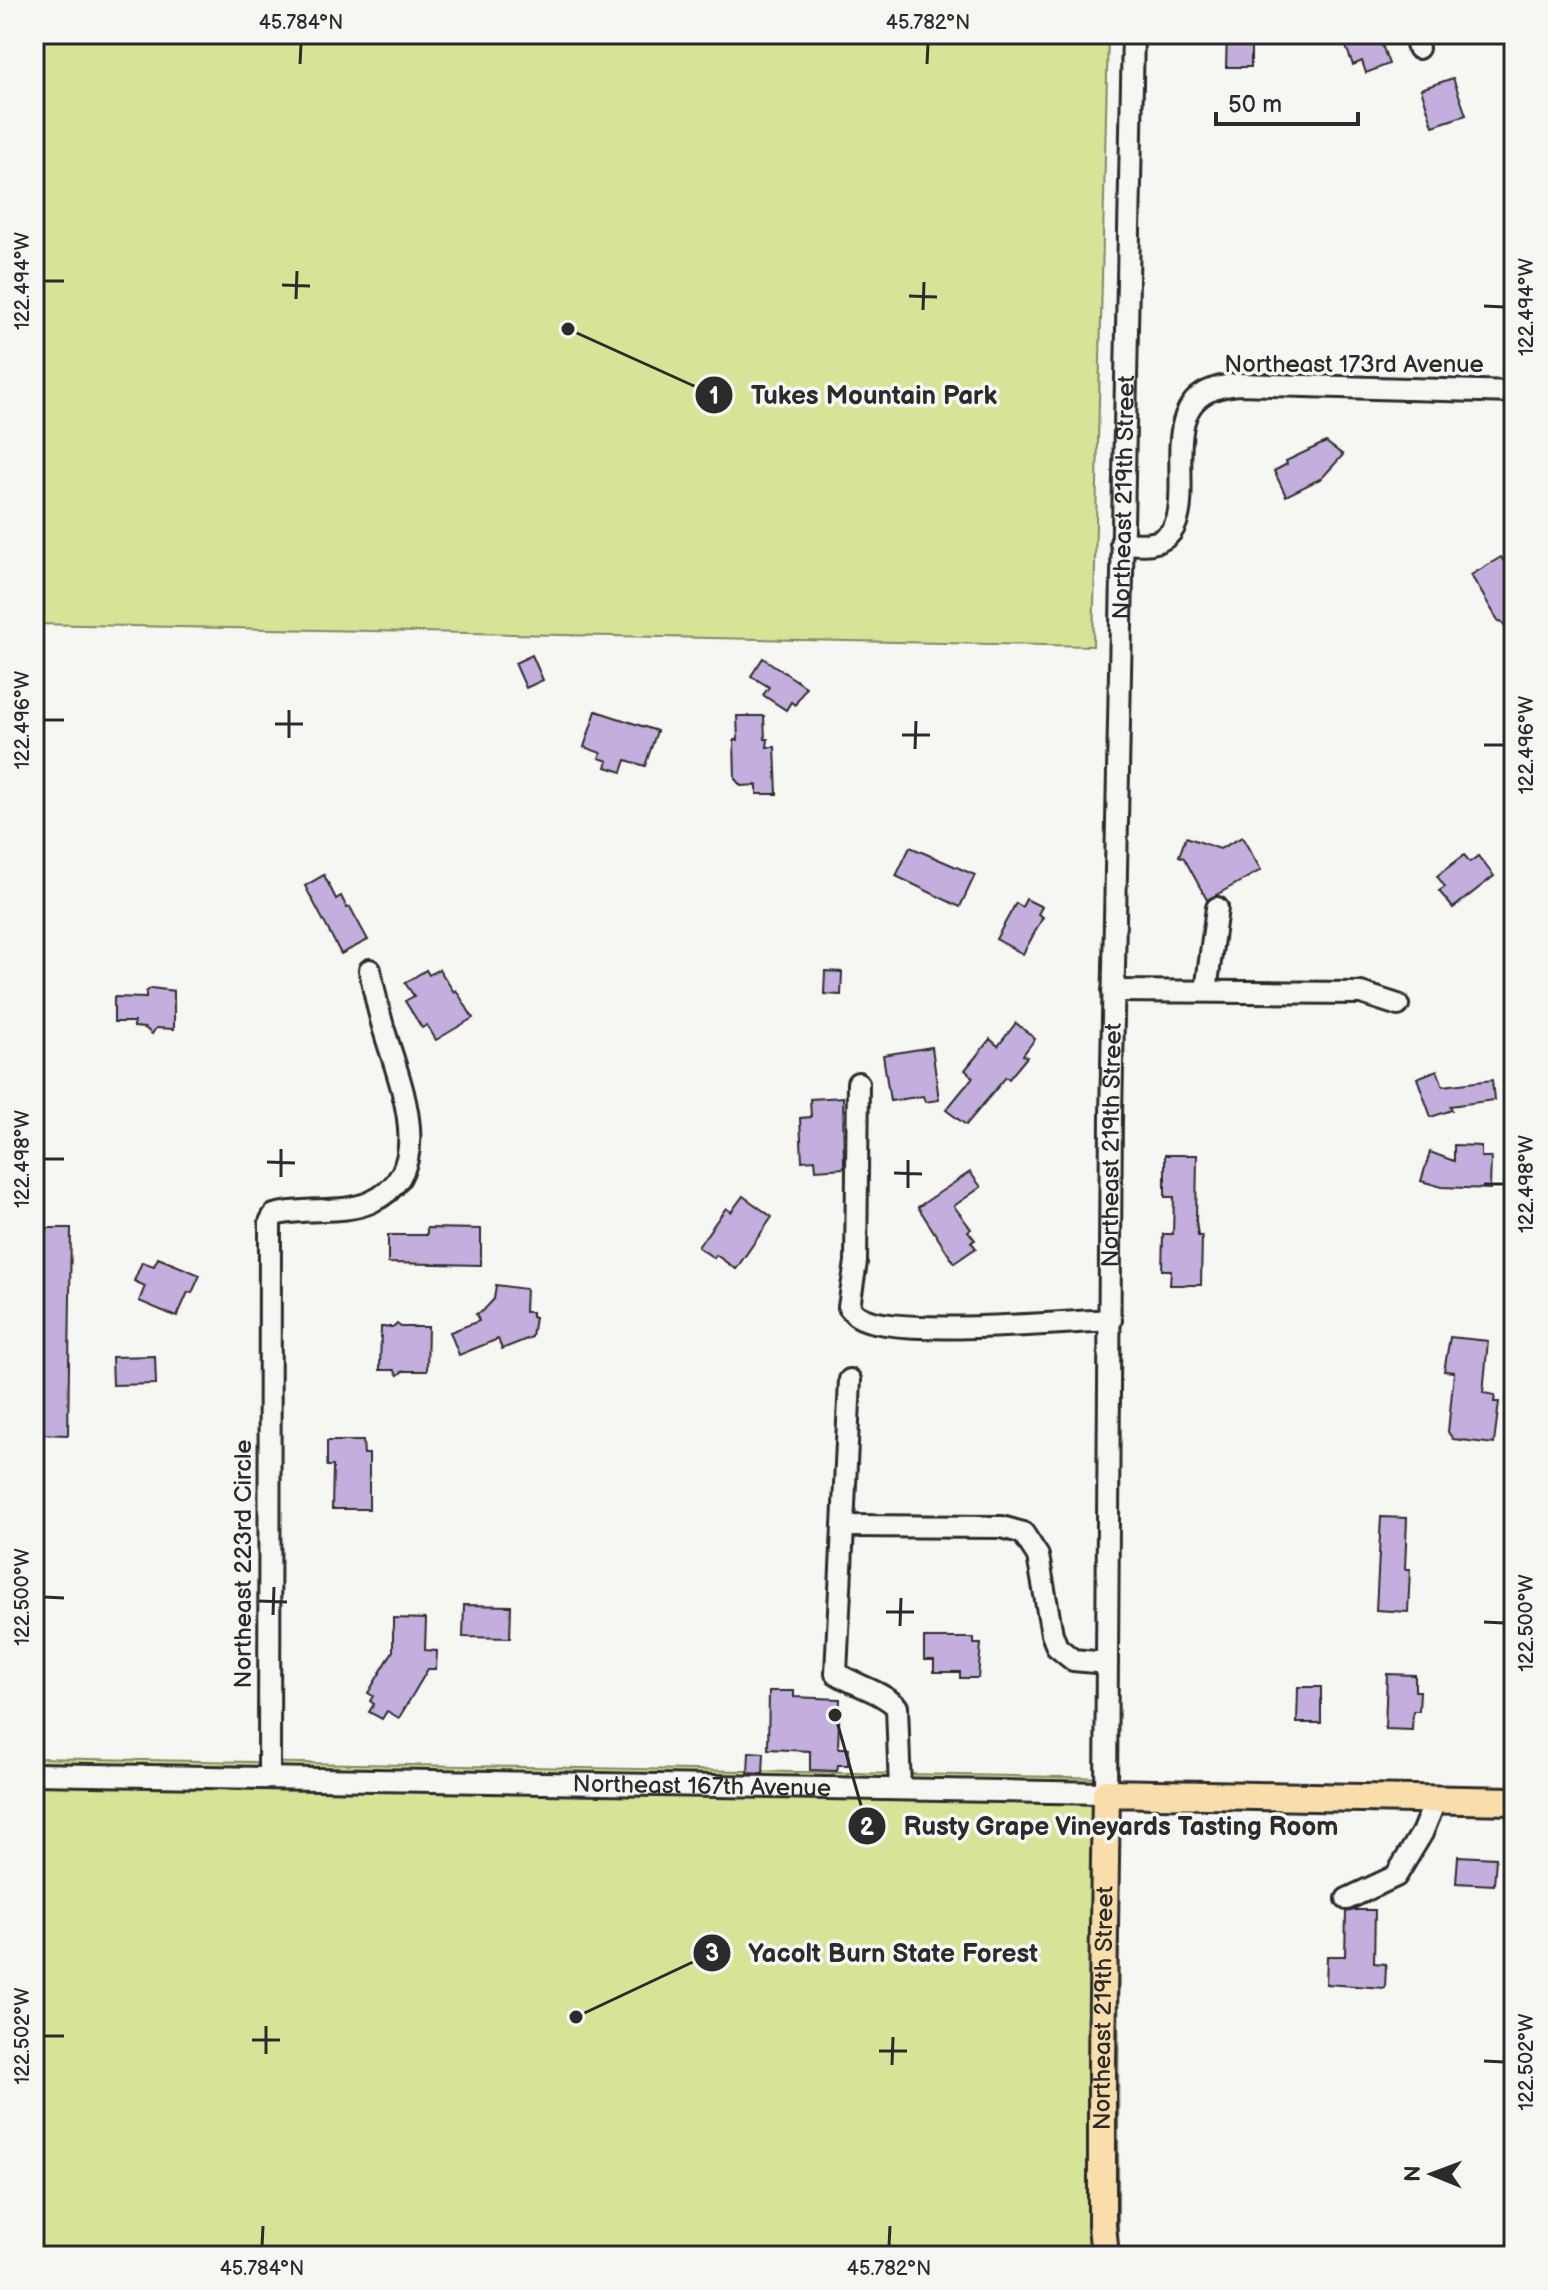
<svg xmlns="http://www.w3.org/2000/svg" width="1548" height="2290" font-family="'Balsamiq Sans',sans-serif">
  <rect width="100%" height="100%" fill="#f6f6f2"/>
  <filter id="ink" filterUnits="userSpaceOnUse"><feTurbulence type="fractalNoise" baseFrequency=".0125" numOctaves="2"/><feDisplacementMap in="SourceGraphic" scale="16" xChannelSelector="R" yChannelSelector="G"/><feConvolveMatrix kernelMatrix="1 2 1 2 8 2 1 2 1" color-interpolation-filters="sRGB"/></filter>
  <g filter="url(#ink)">
    <g fill="#d6e498" stroke="#808862" stroke-width="2">
      <path d="M34 34H1108L1093 646 34 624Z"/>
      <path d="M34 1758 1119 1778 1118 2256H34Z"/>
    </g>
    <g fill="#c4aede" stroke="#2b2b2b" stroke-width="2">
      <path d="M1227 34H1251V67H1226Z"/>
      <path d="M1352 34H1378L1389 64 1366 73 1362 61 1353 65 1345 44 1354 40Z"/>
      <path d="M1453 78 1466 115 1433 126 1421 89Z"/>
      <path d="M1326 442 1343 455 1322 478 1286 496 1274 471 1287 464 1286 461Z"/>
      <path d="M1501 557 1514 578V620L1504 626 1501 621 1499 622 1471 575Z"/>
      <path d="M532 655 543 680 526 688 515 663Z"/>
      <path d="M763 658 806 687 795 705 791 702 786 710 763 695 769 687 751 676Z"/>
      <path d="M596 711 657 731 645 766 626 760 622 772 606 767 608 761 599 758 601 753 584 747Z"/>
      <path d="M737 716H764L765 739H768L767 747H775L777 794H757V785L741 786 735 779 734 740H738Z"/>
      <path d="M1186 837 1220 849 1242 837 1261 870 1207 900 1184 858 1179 856Z"/>
      <path d="M910 847 975 875 960 907 896 876Z"/>
      <path d="M1464 855 1470 862 1478 856 1494 876 1453 908 1439 891 1445 887 1437 876Z"/>
      <path d="M324 875 336 899 341 896 347 908 350 907 368 940 341 954 305 886Z"/>
      <path d="M1026 899 1042 907 1038 914 1043 917 1023 954 996 939 1016 903 1022 907Z"/>
      <path d="M439 969 454 992 456 990 473 1018 436 1040 427 1025 422 1028 405 1001 414 996 405 983 426 970 429 975Z"/>
      <path d="M825 971 842 972 841 995 824 994Z"/>
      <path d="M151 988 174 991V1029L156 1028 152 1034 145 1028 134 1027V1022H114V997L146 998V992Z"/>
      <path d="M1016 1023 1035 1039 1023 1055 1027 1057 1009 1079 1006 1077 966 1125 946 1110 973 1077 965 1070 990 1039 998 1046Z"/>
      <path d="M932 1047 939 1100 925 1102 923 1096 890 1101 883 1055Z"/>
      <path d="M1437 1070 1443 1086 1492 1080 1494 1100 1450 1106 1452 1110 1431 1117 1417 1078Z"/>
      <path d="M843 1097 844 1168 816 1170 815 1160 802 1161 800 1118 811 1117 810 1099Z"/>
      <path d="M1454 1145 1481 1146V1157H1491L1490 1189 1442 1187 1421 1181 1430 1152 1454 1161Z"/>
      <path d="M1165 1155H1197L1196 1221 1198 1236H1202L1201 1285H1170L1171 1270H1162L1163 1234H1173L1174 1197H1165Z"/>
      <path d="M970 1172 981 1187 954 1206 971 1229 968 1231 975 1240 971 1242 976 1248 954 1263 918 1207Z"/>
      <path d="M743 1196 772 1217 736 1269 716 1255 714 1258 698 1247 726 1208 731 1212Z"/>
      <path d="M34 1228H71L68 1435 37 1434V1426H34Z"/>
      <path d="M427 1228 481 1229V1265L388 1263V1235H427Z"/>
      <path d="M158 1258 200 1275 192 1293 188 1292 177 1317 139 1301 145 1286 134 1281 142 1262 154 1266Z"/>
      <path d="M496 1285 526 1289 525 1312H532V1317H535L532 1337 502 1349 498 1339 459 1355 450 1332 479 1321 476 1314 483 1311 494 1299Z"/>
      <path d="M397 1324 401 1327H428L427 1371H403L398 1375 394 1370H380L381 1327H394Z"/>
      <path d="M1450 1337 1488 1341 1483 1393 1495 1395 1494 1402H1499L1494 1444 1453 1439 1448 1432 1454 1372 1444 1371Z"/>
      <path d="M155 1356 156 1384 113 1385 112 1357Z"/>
      <path d="M327 1441H363L364 1454H369V1509H332L333 1466H327Z"/>
      <path d="M1381 1517 1407 1518 1405 1569H1410L1408 1612 1376 1610Z"/>
      <path d="M464 1605 511 1606 510 1638 463 1637Z"/>
      <path d="M393 1618 426 1619 425 1650 437 1651 436 1669H428L399 1718 387 1711 382 1719 369 1712 374 1704 370 1701 373 1696 368 1693 393 1651Z"/>
      <path d="M924 1638H974V1644H981L978 1678H960V1672H934V1660H924Z"/>
      <path d="M1387 1674 1415 1675V1691H1420L1419 1711H1413L1412 1730 1385 1729Z"/>
      <path d="M1298 1687H1321V1723H1297Z"/>
      <path d="M769 1691H794V1697L840 1699 838 1748H849L848 1765H838L837 1771 810 1770V1751L768 1749Z"/>
      <path d="M749 1752 764 1753 763 1774 748 1773Z"/>
      <path d="M1458 1856 1496 1858 1494 1885 1456 1883Z"/>
      <path d="M1355 1910H1375L1374 1963 1386 1964 1385 1988 1326 1984 1327 1956H1345L1346 1912Z"/>
    </g>
    <g fill="none" stroke-linecap="round" stroke-linejoin="round">
      <defs>
        <g id="minor">
          <path d="M1415 34 1418 48"/>
          <path d="M1121 543C1131 543 1143 545 1152 543 1213 531 1146 411 1214 389 1222 386 1231 385 1239 384L1514 392"/>
          <path d="M1113 991 1361 993 1398 1005"/>
          <path d="M1206 991 1217 908"/>
          <path d="M858 1083 856 1262 849 1307C852 1310 854 1314 858 1316 890 1338 1064 1322 1111 1320"/>
          <path d="M850 1380 836 1673C856 1686 881 1691 897 1707L900 1789"/>
          <path d="M843 1526 1002 1527 1023 1533 1038 1556 1052 1634 1057 1647 1073 1660 1107 1663"/>
          <path id="s1" d="M34 1774 1106 1793 1111 1116 1133 34"/>
          <path d="M269 1778 270 1222 274 1215C305 1206 342 1215 371 1202 439 1171 399 1081 384 1030 378 1010 374 990 370 970"/>
          <path d="M1347 1899 1396 1876 1422 1833 1436 1799"/>
        </g>
        <g id="major">
          <path id="s2" d="M1105 2256 1102 2225V2063L1106 1793 1514 1801"/>
        </g>
      </defs>
      <use href="#minor" stroke="#2b2b2b" stroke-width="26"/>
      <use href="#major" stroke="#2b2b2b" stroke-width="32"/>
      <use href="#minor" stroke="#f6f6f2" stroke-width="20"/>
      <use href="#major" stroke="#f9deab" stroke-width="26"/>
    </g>
  </g>
  <path fill="none" stroke="#2b2b2b" stroke-width="3" d="M300 64 301 44M927 64 928 44M44 281H64M282 285 310 286M909 296 937 297M296 299 297 271M1484 306 1504 307M923 310 924 282M44 720H64M275 724H303M902 735H930M289 738V710M1484 745H1504M915 749 916 721M44 1159H64M267 1162 295 1163M894 1173 922 1174M281 1177V1149M1484 1184H1504M908 1188V1160M44 1597 64 1598M259 1601 287 1602M886 1612H914M273 1615 274 1587M1484 1622 1504 1623M900 1626 901 1598M44 2036H64M252 2040H280M879 2051H907M266 2054V2026M1484 2061 1504 2062M892 2065 893 2037M262 2246 263 2226M889 2246 890 2226"/>
  <g text-anchor="middle" stroke-width="7" stroke-linejoin="round" paint-order="stroke">
    <g font-size="24" fill="#2b2b2b" stroke="#f6f6f2">
      <text x="1354" y="372">Northeast 173rd Avenue</text>
      <text dy="8" stroke="none"><textPath href="#s1" startOffset="2368">Northeast 219th Street</textPath></text>
      <text dy="8" stroke="none"><textPath href="#s1" startOffset="1720">Northeast 219th Street</textPath></text>
      <text transform="translate(243 1564) rotate(-90)" y="8">Northeast 223rd Circle</text>
      <text dy="8" stroke="none"><textPath href="#s1" startOffset="668">Northeast 167th Avenue</textPath></text>
      <text dy="8" stroke="none"><textPath href="#s2" startOffset="248">Northeast 219th Street</textPath></text>
    </g>
  </g>
  <path fill="none" stroke="#2b2b2b" stroke-width="3" d="M568 329L714 395M835 1715L867 1826M576 2017L712 1953"/>
  <g fill="#2b2b2b" stroke="#f6f6f2" stroke-width="3">
    <circle cx="568" cy="329" r="8"/>
    <circle cx="835" cy="1715" r="8"/>
    <circle cx="576" cy="2017" r="8"/>
    <circle cx="714" cy="395" r="20"/>
    <circle cx="867" cy="1826" r="20"/>
    <circle cx="712" cy="1953" r="20"/>
  </g>
  <g font-size="24" text-anchor="middle" font-weight="bold" fill="#fff">
    <text x="714" y="404">1</text>
    <text x="867" y="1835">2</text>
    <text x="712" y="1961">3</text>
  </g>
  <g font-size="26" text-anchor="middle" font-weight="bold" fill="#2b2b2b" stroke="#f6f6f2" stroke-width="7" stroke-linejoin="round" paint-order="stroke">
    <text x="874" y="404">Tukes Mountain Park</text>
    <text x="1121" y="1835">Rusty Grape Vineyards Tasting Room</text>
    <text x="893" y="1962">Yacolt Burn State Forest</text>
  </g>
  <rect width="1548" height="2290" fill="none" stroke="#f6f6f2" stroke-width="88"/>
  <g transform="translate(1432 2174) rotate(271)" stroke="#f6f6f2" stroke-width="6" paint-order="stroke">
  <path d="M0-6L14 30L0 20L-14 30Z" fill="#2b2b2b"/>
  <text y="-12" font-size="22" font-weight="bold" text-anchor="middle" fill="#2b2b2b">N</text>
  </g>
  <path d="M1216 112v12h142v-12" fill="none" stroke="#2b2b2b" stroke-width="4"/>
  <text x="1228" y="112" font-size="24" fill="#2b2b2b" stroke="#f6f6f2" stroke-width="6" paint-order="stroke">50 m</text>
  <rect x="44" y="44" width="1460" height="2202" fill="none" stroke="#2b2b2b" stroke-width="3"/>
  <g font-size="20" text-anchor="middle" fill="#2b2b2b">
    <text x="301" y="29">45.784°N</text>
    <text x="928" y="29">45.782°N</text>
    <text transform="translate(22 281) rotate(-90)" y="7">122.494°W</text>
    <text transform="translate(1526 307) rotate(-90)" y="7">122.494°W</text>
    <text transform="translate(22 720) rotate(-90)" y="7">122.496°W</text>
    <text transform="translate(1526 745) rotate(-90)" y="7">122.496°W</text>
    <text transform="translate(22 1159) rotate(-90)" y="7">122.498°W</text>
    <text transform="translate(1526 1184) rotate(-90)" y="7">122.498°W</text>
    <text transform="translate(22 1597) rotate(-90)" y="7">122.500°W</text>
    <text transform="translate(1526 1623) rotate(-90)" y="7">122.500°W</text>
    <text transform="translate(22 2036) rotate(-90)" y="7">122.502°W</text>
    <text transform="translate(1526 2062) rotate(-90)" y="7">122.502°W</text>
    <text x="262" y="2275">45.784°N</text>
    <text x="889" y="2275">45.782°N</text>
  </g>
</svg>
